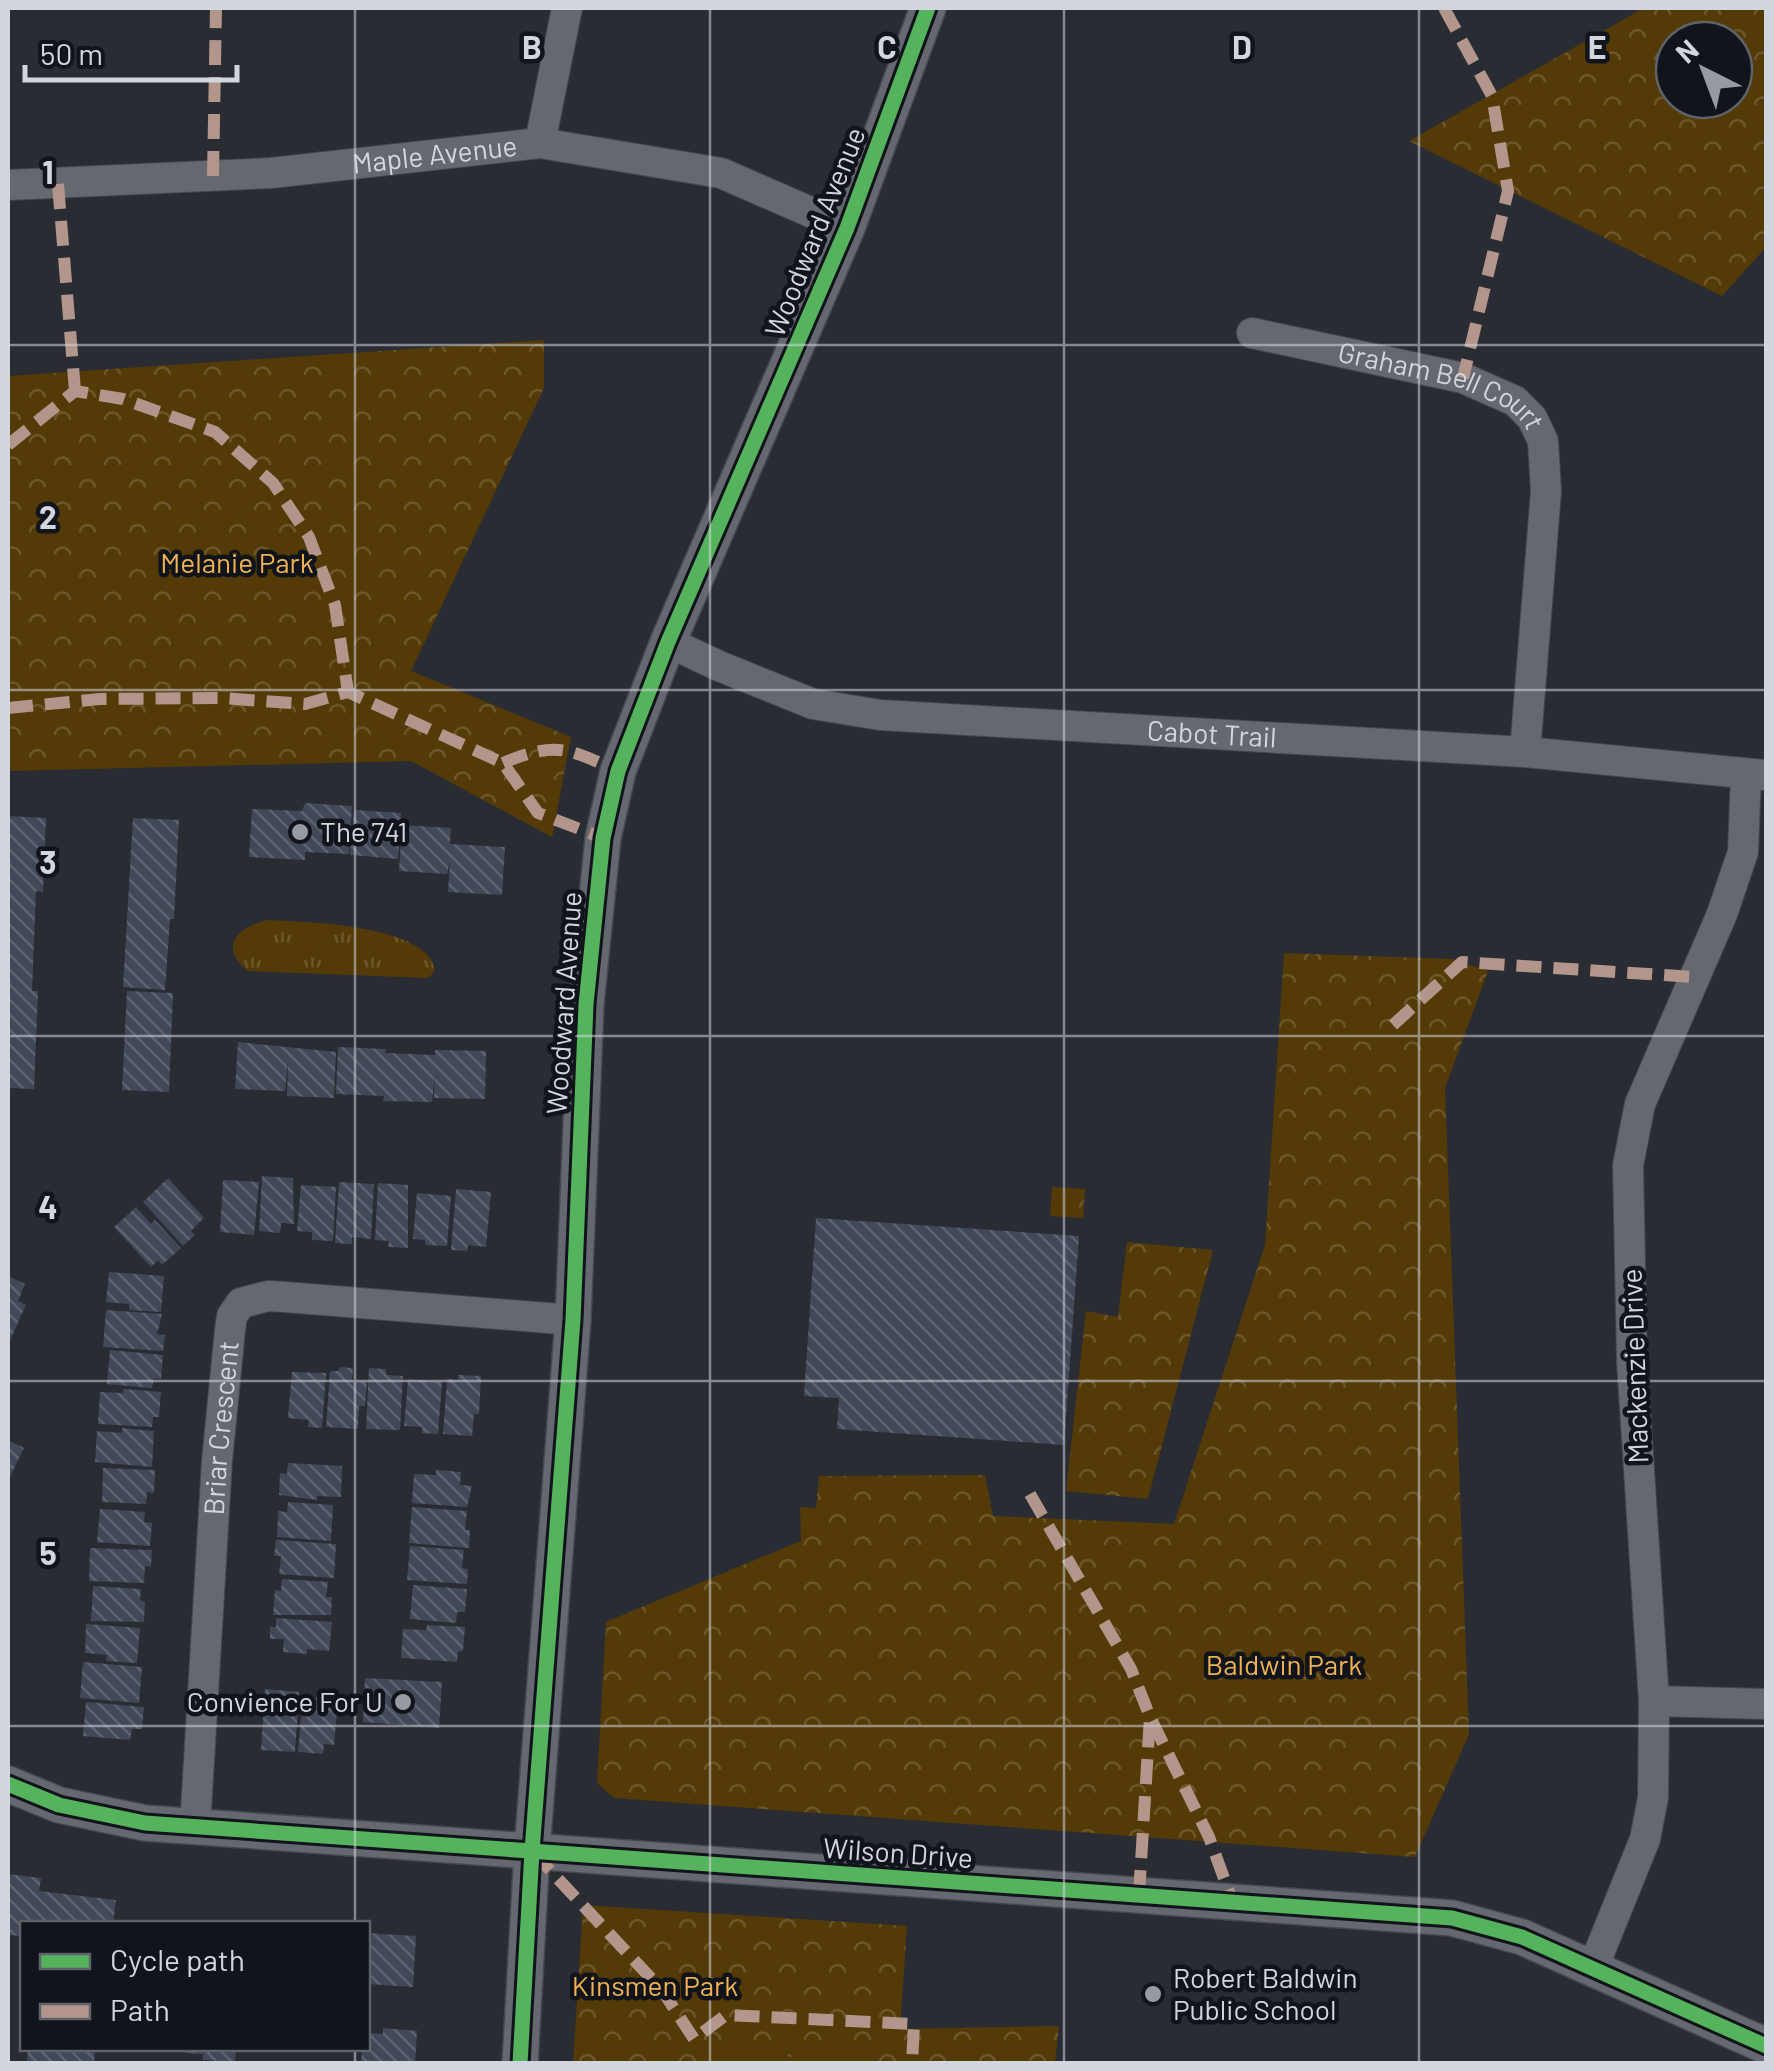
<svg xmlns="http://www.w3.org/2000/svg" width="1774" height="2071" font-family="Barlow,sans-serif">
  <defs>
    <pattern id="grass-tufts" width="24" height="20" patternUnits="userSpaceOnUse" patternTransform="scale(2.5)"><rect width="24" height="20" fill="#543a07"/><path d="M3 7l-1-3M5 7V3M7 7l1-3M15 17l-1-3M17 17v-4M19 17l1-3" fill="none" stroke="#6c562b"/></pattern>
    <pattern id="forest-crowns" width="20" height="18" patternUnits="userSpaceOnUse" patternTransform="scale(2.5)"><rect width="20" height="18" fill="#543a07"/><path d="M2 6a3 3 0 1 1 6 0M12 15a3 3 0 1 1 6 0" fill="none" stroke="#6c562b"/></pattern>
    <pattern id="building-back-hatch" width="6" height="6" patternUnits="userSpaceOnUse" patternTransform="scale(2.5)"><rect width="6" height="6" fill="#414857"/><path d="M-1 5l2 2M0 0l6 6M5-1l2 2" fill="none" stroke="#5c626f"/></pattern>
  </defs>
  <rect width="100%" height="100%" fill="#292c33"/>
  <path fill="url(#grass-tufts)" d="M268 920C303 922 430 924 435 971L428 978 248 971C218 947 237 927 268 920Z"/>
  <g fill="url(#forest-crowns)" fill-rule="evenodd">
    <path d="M1644 8H1766V247L1722 296 1409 141ZM1674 40H1734V100H1674Z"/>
    <path d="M544 340V388L411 671 571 737 552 837 411 761 8 771V376Z"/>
    <path d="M1284 953 1452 959 1488 971 1445 1088 1469 1734 1415 1857 614 1798 597 1783 606 1622 801 1541 800 1507 816 1508 819 1476 985 1475 993 1516 1174 1524 1265 1245Z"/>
    <path d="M1052 1187 1085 1189 1083 1218 1050 1216Z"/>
    <path d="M1127 1242 1213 1250 1148 1499 1066 1491 1086 1311 1118 1317Z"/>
    <path d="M583 1905 907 1926 900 2029 1059 2026 1055 2063 573 2064Z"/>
  </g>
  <g fill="#543a07">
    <path d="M722 2045 788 2049 787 2063H721Z"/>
    <path d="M792 2050 877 2054 876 2063H791Z"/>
  </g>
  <g fill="url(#building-back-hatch)">
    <path d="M305 803 352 806 349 854 305 852V860L249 857 252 809 302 811Z"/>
    <path d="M354 810 401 813 398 859 350 855Z"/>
    <path d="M8 816 46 818 43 892 36 891 32 991H38L34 1089 8 1088Z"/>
    <path d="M133 818 179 820 174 919H170L165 990 123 987Z"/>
    <path d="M402 825 451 828 450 844 505 847 502 895 448 892 450 861 447 874 399 871Z"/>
    <path d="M127 991 173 993 169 1092 122 1090Z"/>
    <path d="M238 1042 336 1052 334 1098 287 1096 288 1060 285 1091 235 1089Z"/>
    <path d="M338 1047 386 1049 385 1053 435 1055V1050L486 1051 485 1099 434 1098 435 1075 432 1102 383 1101 384 1096 336 1094Z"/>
    <path d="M262 1176 293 1178 294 1224 281 1223 280 1233 259 1231Z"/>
    <path d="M168 1178 204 1218 191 1231 195 1235 183 1246 143 1202Z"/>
    <path d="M223 1180 259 1182 254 1235 220 1232Z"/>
    <path d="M339 1182 374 1184 371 1239 352 1237V1244L335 1243Z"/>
    <path d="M378 1183 408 1185V1248L388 1247 389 1241 375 1240Z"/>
    <path d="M301 1185 336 1187 333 1241 312 1240V1232L297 1231Z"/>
    <path d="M456 1189 491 1192 486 1247 468 1245 467 1251 451 1250Z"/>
    <path d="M417 1193 451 1196 447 1246 425 1245V1240L413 1239Z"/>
    <path d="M136 1207 151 1224 155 1220 181 1248 162 1265 158 1260 151 1267 114 1227Z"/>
    <path d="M816 1218 1079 1236 1064 1445 837 1429 839 1398 804 1396Z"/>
    <path d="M109 1272 164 1276 161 1312 129 1310V1304L106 1302Z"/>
    <path d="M8 1276 25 1284 18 1301 26 1305 8 1345Z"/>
    <path d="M106 1310 162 1314 157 1334 165 1335 163 1351 103 1347Z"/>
    <path d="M110 1350 163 1355 161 1379 154 1378 152 1388 107 1384Z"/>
    <path d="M340 1367 353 1368 352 1381 367 1382 365 1406H359L358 1429 326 1427 330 1371H338Z"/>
    <path d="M369 1368 386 1369V1375L403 1376 400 1430 366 1429Z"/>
    <path d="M292 1372 326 1373 322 1428 308 1427 309 1420 288 1418Z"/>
    <path d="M458 1375 481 1376 479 1414H474L472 1436 443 1434 447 1379 458 1380Z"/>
    <path d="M408 1379 442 1382 438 1434 422 1433V1427L404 1426Z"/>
    <path d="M123 1389 161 1392 159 1417H153L152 1427 98 1424 100 1392 123 1393Z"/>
    <path d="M122 1428 154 1431 152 1467 95 1462 97 1431 122 1433Z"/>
    <path d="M8 1440 24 1448 8 1481Z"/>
    <path d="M288 1463 342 1466 341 1497 317 1496V1500L279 1495 280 1473 287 1474Z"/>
    <path d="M103 1468 155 1470 154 1493 147 1492 146 1504 102 1502Z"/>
    <path d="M436 1470 461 1472 460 1485 472 1486 467 1507 412 1503 414 1474 436 1475Z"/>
    <path d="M288 1502 333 1505 331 1541 277 1537 278 1511 287 1512Z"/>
    <path d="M412 1507 467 1511 465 1530H470L469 1548 409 1543Z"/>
    <path d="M100 1509 145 1512 144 1522 152 1523 150 1546 97 1542Z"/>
    <path d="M276 1540 336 1544 334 1578 279 1574 281 1556H274Z"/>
    <path d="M410 1546 464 1550 462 1568 468 1569 467 1584 407 1580Z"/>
    <path d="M90 1548 152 1550 151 1567 145 1566 144 1583 89 1581Z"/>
    <path d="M282 1579 328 1582 326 1597H332L331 1615H273L275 1590 281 1591Z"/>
    <path d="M413 1585 467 1589 465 1612H457L456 1623 410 1619Z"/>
    <path d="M93 1586 141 1589 140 1600 145 1602 144 1622 91 1621Z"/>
    <path d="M276 1618 332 1622 329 1651 307 1649V1654L283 1652 284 1639H270V1627H276Z"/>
    <path d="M86 1624 140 1628 137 1663 106 1661 107 1655 85 1653Z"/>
    <path d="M427 1625 465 1627 463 1651 458 1652 457 1662 401 1658 403 1629 426 1630Z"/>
    <path d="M83 1662 142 1667 139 1703 80 1698Z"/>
    <path d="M365 1678 442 1682 439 1728 363 1722Z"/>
    <path d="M265 1689 299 1692 295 1752 261 1750Z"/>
    <path d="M303 1697 338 1699 334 1745 324 1744 323 1754 298 1752Z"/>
    <path d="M86 1702 144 1707 142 1729H132L130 1740 83 1736Z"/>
    <path d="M8 1874 41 1878 39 1891 116 1900 113 1924H22V1936L8 1935Z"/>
    <path d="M368 1933 416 1936 413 1987 368 1984Z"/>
    <path d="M383 2028 417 2031 415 2064H361L362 2048H368V2033L383 2034Z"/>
    <path d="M28 2048H95L94 2064H27Z"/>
    <path d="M185 2048H236L235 2062 203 2060V2054L185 2053Z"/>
  </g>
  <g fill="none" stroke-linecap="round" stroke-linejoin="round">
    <defs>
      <g id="minor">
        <path d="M540 143 567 8"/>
        <path id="s1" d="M8 185 271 173 540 143 721 173 847 228"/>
        <path id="s2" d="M1252 333 1463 378 1515 401 1532 418 1543 441 1546 491 1525 752"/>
        <path id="s3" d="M668 642 719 666 813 704 880 715 1525 752 1764 775"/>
        <path d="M1654 1701 1766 1704"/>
        <path id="s4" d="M195 1827 217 1461 230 1330 232 1316 241 1303 268 1296 285 1297 573 1320"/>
        <path d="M1593 1968 1645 1839 1653 1798 1654 1701 1632 1362 1628 1165 1640 1104 1722 914 1743 852 1746 775"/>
      </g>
      <g id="tertiary">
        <path d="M8 1784 59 1805 145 1823 1452 1918 1522 1937 1766 2046"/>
        <path d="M520 2064 532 1851 573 1320 586 1004 603 838 618 771 668 642 847 228 928 8"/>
      </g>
    </defs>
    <use href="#minor" stroke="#45474e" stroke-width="32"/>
    <use href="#tertiary" stroke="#45474e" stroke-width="38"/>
    <use href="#minor" stroke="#65686e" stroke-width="30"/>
    <use href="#tertiary" stroke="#65686e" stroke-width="35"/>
    <g stroke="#b2968c" stroke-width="12" stroke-dasharray="25 12" stroke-linecap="butt">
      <path d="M1444 8 1492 96 1508 191 1463 378"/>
      <path d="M213 176 216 8"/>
      <path d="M58 184 75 391"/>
      <path d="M8 445 75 391 123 399 215 432 273 483 309 537 335 605 348 692"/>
      <path d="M8 708 100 699 221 698 305 704 348 692 503 763 538 813 603 838"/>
      <path d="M503 763C556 741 567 748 618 771"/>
      <path d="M1393 1025 1462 962 1694 977"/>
      <path d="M1030 1494 1131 1669 1150 1717 1139 1894"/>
      <path d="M1152 1721 1209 1837 1233 1903"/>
      <path d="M533 1852 662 1990 694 2039 726 2015 914 2024 912 2064"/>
    </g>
    <defs>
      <g id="cycleway">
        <path d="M8 1784 59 1805 145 1823 1452 1918 1522 1937 1766 2046"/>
        <path d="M520 2064 532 1851 573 1320 586 1004 603 838 618 771 668 642 847 228 928 8"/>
      </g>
    </defs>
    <use href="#cycleway" stroke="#11141a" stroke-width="21"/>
    <use href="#cycleway" stroke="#56b35d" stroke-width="15"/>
  </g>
  <path fill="none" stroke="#d2d6df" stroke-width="2.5" stroke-opacity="0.55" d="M355 8V1924M710 8V2064M1064 8V2064M1419 8V2064M8 345H1766M8 690H1766M8 1036H1766M8 1381H1766M8 1726H1766M355 2048V2064"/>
  <g fill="#979aa3" stroke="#11141a" stroke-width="4">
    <circle cx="300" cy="832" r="10"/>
    <circle cx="403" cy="1702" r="10"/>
    <circle cx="1153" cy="1994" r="10"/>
  </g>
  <g text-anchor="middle" stroke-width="9" stroke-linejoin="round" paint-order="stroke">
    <g font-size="28" fill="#d2d6df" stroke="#11141a">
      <text dy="10" stroke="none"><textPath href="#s1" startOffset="428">Maple Avenue</textPath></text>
      <text transform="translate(815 232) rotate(-68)" y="10">Woodward Avenue</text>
      <text dy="10" stroke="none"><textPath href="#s2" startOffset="198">Graham Bell Court</textPath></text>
      <text dy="10" stroke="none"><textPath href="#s3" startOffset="558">Cabot Trail</textPath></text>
      <text transform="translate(564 1003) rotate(-86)" y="10">Woodward Avenue</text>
      <text transform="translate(1635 1366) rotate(-92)" y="10">Mackenzie Drive</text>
      <text dy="10" stroke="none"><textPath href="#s4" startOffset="400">Briar Crescent</textPath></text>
      <text transform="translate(898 1853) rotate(4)" y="10">Wilson Drive</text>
    </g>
    <g font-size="28" fill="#f0b352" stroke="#11141a">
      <text x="237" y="573">Melanie Park</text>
      <text x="1284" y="1675">Baldwin Park</text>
      <text x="655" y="1996">Kinsmen Park</text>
    </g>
    <g font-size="28" fill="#d2d6df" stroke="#11141a" text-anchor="start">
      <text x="320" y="842">The 741</text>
      <text x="383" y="1712" text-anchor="end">Convience For U</text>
      <text x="1173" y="1988">Robert Baldwin<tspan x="1173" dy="32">Public School</tspan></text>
    </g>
  </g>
  <g font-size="32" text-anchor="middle" font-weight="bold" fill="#d2d6df" stroke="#11141a" stroke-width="9" stroke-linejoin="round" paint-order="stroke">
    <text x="532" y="59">B</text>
    <text x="887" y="59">C</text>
    <text x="1242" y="59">D</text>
    <text x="1597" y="59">E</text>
    <text x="48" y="184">1</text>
    <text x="48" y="529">2</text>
    <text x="48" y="874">3</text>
    <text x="48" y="1219">4</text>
    <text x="48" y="1565">5</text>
  </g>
  <rect width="1774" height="2071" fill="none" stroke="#d2d6df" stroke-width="20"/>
  <rect x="20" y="1921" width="350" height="130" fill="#11141a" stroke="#5e6269" stroke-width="2.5"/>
  <rect x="40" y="1954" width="50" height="15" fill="#56b35d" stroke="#5e6269" stroke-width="2.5"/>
  <text x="110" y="1971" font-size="30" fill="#d2d6df">Cycle path</text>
  <rect x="40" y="2004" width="50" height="15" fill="#b2968c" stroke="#5e6269" stroke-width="2.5"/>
  <text x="110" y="2021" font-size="30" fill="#d2d6df">Path</text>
  <g transform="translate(1704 70) rotate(318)"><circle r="48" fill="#11141a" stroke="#5e6269" stroke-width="2.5"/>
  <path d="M0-8L18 38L0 25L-18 38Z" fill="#979aa3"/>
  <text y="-15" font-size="28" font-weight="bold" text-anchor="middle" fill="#d2d6df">N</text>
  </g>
  <path d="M25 65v15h212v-15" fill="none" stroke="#d2d6df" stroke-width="5"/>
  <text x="40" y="65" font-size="30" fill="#d2d6df" stroke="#11141a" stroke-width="8" paint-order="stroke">50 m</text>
</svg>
